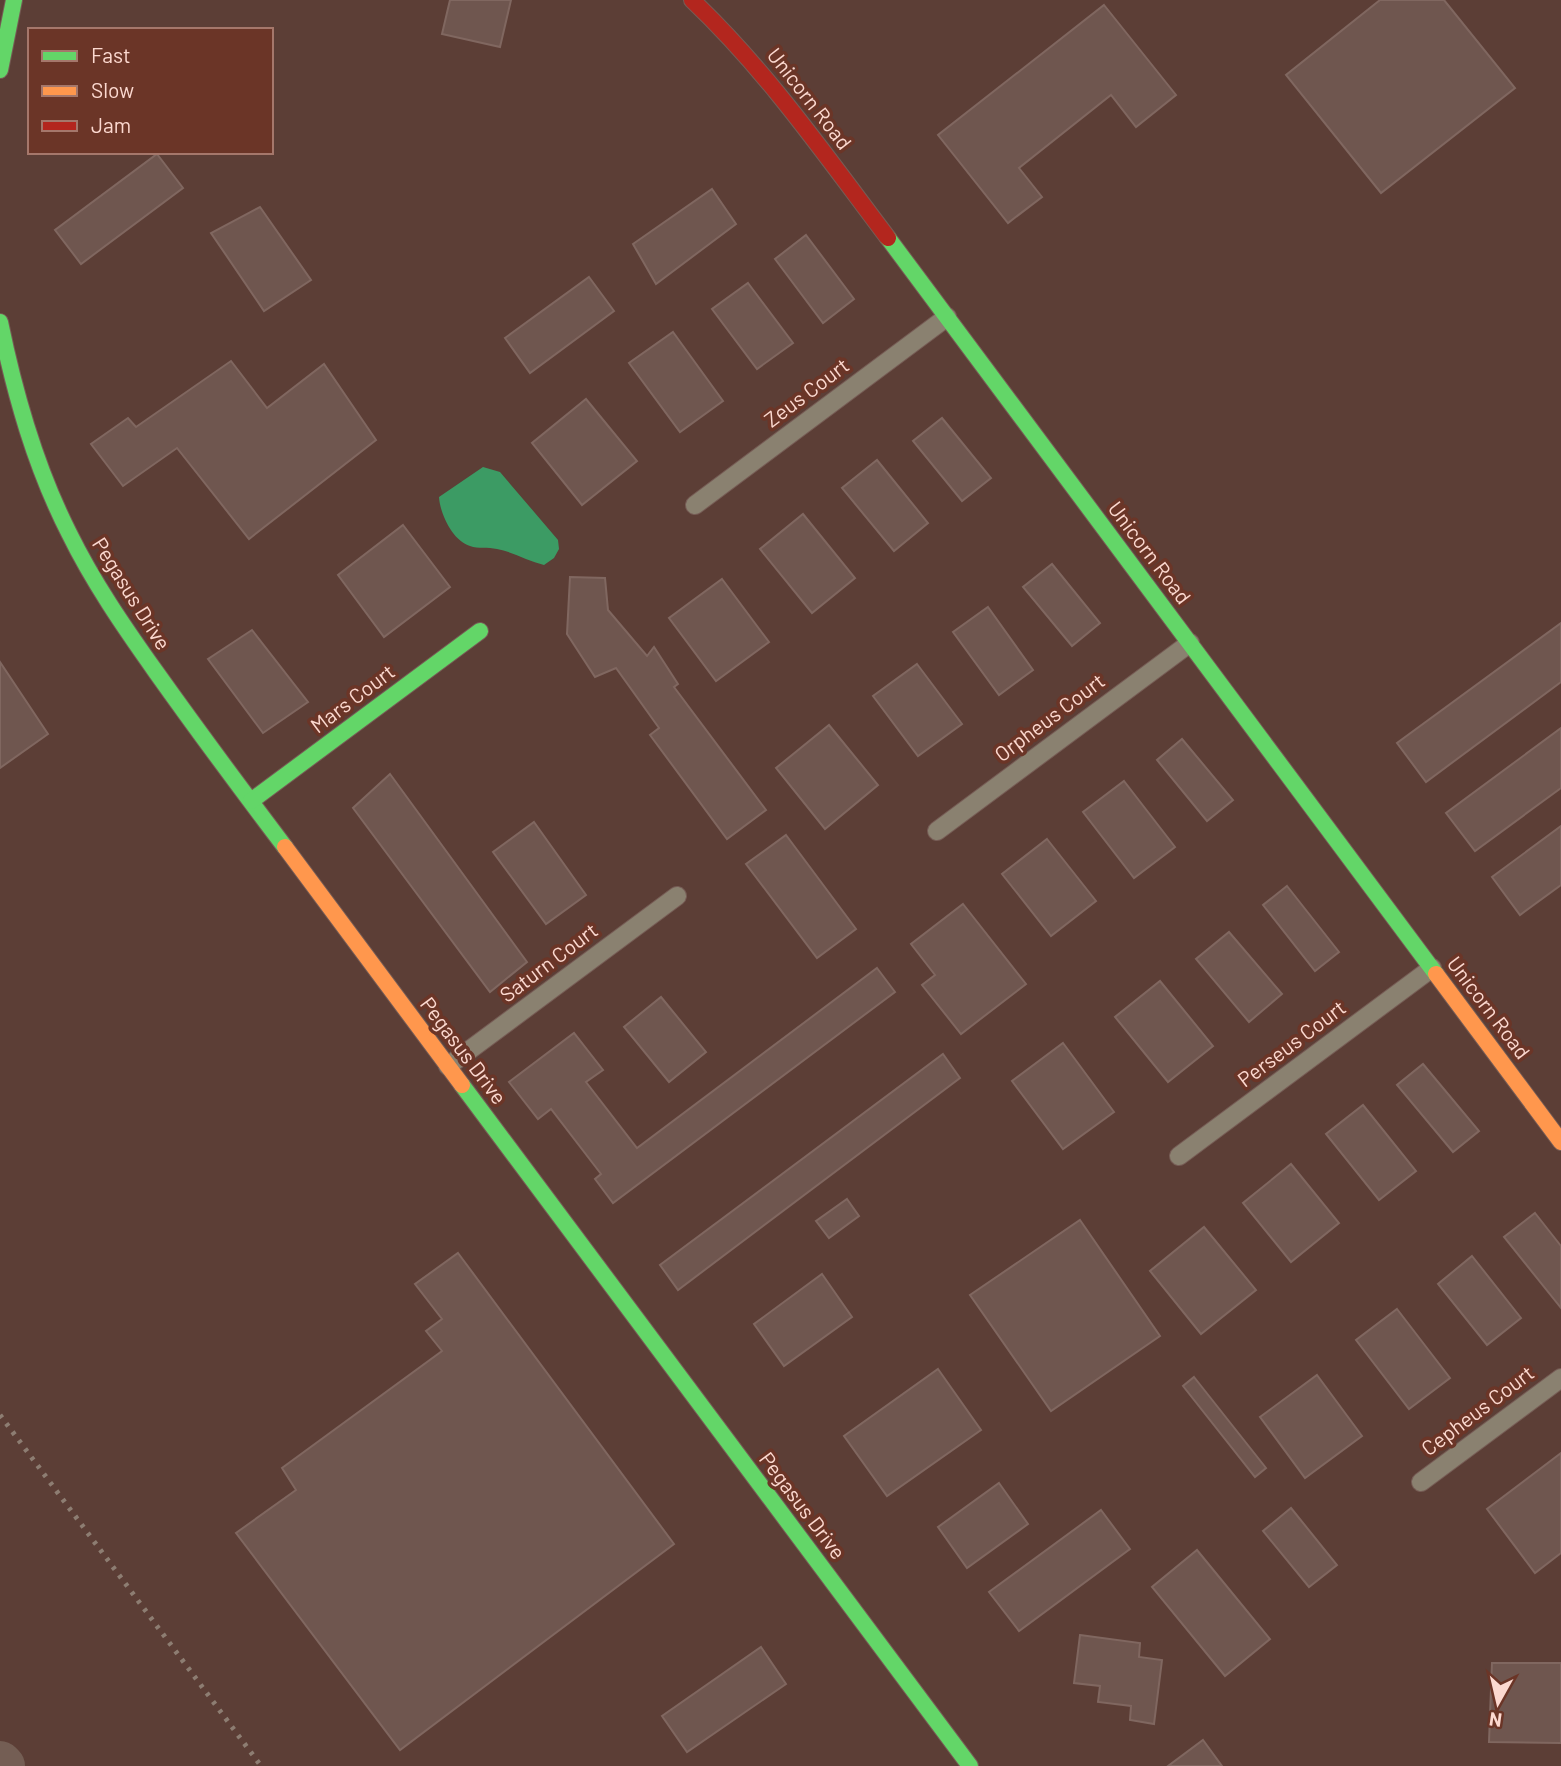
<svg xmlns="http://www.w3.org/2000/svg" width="1561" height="1766" font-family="Barlow,sans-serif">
  <rect width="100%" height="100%" fill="#5c3e36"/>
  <path fill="#3c9b64" d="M483 467 500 472 558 540 559 549 554 558 544 565C528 561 513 552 497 549 488 547 478 549 470 546 453 541 440 514 439 497Z"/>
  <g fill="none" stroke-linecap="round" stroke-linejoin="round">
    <path stroke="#745e54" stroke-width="44" d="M0 1763 3 1766"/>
  </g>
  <g fill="#6f564f" stroke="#806760" stroke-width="2">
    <path d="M450 0H511L500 47 442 34Z"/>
    <path d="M1380 0H1444L1515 88 1381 193 1286 75Z"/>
    <path d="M1104 5 1176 95 1136 127 1111 95 1019 168 1042 197 1008 223 938 135Z"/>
    <path d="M157 154 183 188 81 264 55 230Z"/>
    <path d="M712 189 736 224 656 284 633 244Z"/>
    <path d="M260 207 311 280 264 311 211 233Z"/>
    <path d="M806 235 854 299 823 323 775 259Z"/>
    <path d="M589 277 614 311 530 373 505 338Z"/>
    <path d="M748 283 793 343 757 369 712 309Z"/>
    <path d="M673 332 723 401 680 432 629 363Z"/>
    <path d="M231 361 267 408 324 364 376 440 249 539 177 448 123 486 91 444 128 418 136 427Z"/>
    <path d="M586 399 637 461 582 505 532 443Z"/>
    <path d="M942 418 991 478 962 501 913 441Z"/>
    <path d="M877 460 928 523 894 551 842 488Z"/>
    <path d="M803 514 855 578 812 613 760 549Z"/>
    <path d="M403 525 450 587 384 637 338 575Z"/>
    <path d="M1052 564 1100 623 1072 646 1023 587Z"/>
    <path d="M570 577 605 578 608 610 647 656 654 647 678 684 674 687 766 810 727 839 650 735 659 728 616 668 595 677 567 634Z"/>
    <path d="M722 579 769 642 716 681 669 618Z"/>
    <path d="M988 607 1033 670 999 695 953 632Z"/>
    <path d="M1561 623V682L1426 782 1397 743Z"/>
    <path d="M252 630 308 702 263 733 208 659Z"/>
    <path d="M0 662 48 734 0 768Z"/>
    <path d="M917 664 962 724 918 756 873 696Z"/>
    <path d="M829 725 878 785 825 829 776 768Z"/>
    <path d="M1561 728V788L1475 851 1446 813Z"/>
    <path d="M1182 739 1233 800 1207 821 1157 760Z"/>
    <path d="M390 774 527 962 490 992 353 808Z"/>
    <path d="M1124 781 1175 847 1134 878 1083 812Z"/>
    <path d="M534 822 586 895 546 924 493 852Z"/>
    <path d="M1561 826V885L1520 915 1492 877Z"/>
    <path d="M786 835 856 929 817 958 746 864Z"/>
    <path d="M1047 839 1096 901 1051 936 1002 874Z"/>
    <path d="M1287 886 1339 952 1315 971 1263 905Z"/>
    <path d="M963 904 1026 984 961 1034 922 985 935 975 911 944Z"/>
    <path d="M1229 932 1282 994 1249 1022 1196 959Z"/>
    <path d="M877 968 895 992 613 1203 595 1179 601 1174 551 1109 538 1119 509 1082 574 1033 603 1070 586 1082 637 1148Z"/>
    <path d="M1160 981 1213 1046 1168 1082 1115 1017Z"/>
    <path d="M661 997 706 1052 669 1082 624 1027Z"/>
    <path d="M1063 1043 1114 1112 1063 1149 1012 1081Z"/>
    <path d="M943 1054 960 1078 678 1290 660 1265Z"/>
    <path d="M1423 1064 1479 1131 1453 1152 1397 1085Z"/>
    <path d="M1363 1105 1416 1171 1379 1200 1326 1134Z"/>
    <path d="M1291 1164 1339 1223 1291 1262 1243 1203Z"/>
    <path d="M847 1199 859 1216 829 1238 816 1221Z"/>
    <path d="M1535 1213 1561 1246V1308L1504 1237Z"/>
    <path d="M1080 1220 1160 1336 1051 1411 970 1295Z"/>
    <path d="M1204 1227 1256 1290 1201 1334 1150 1271Z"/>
    <path d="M458 1253 674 1544 400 1750 236 1533 296 1490 282 1468 442 1351 426 1331 442 1319 415 1284Z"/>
    <path d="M1472 1256 1521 1318 1487 1345 1438 1284Z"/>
    <path d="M822 1274 852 1317 784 1366 754 1324Z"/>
    <path d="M1397 1309 1450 1378 1409 1409 1356 1340Z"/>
    <path d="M938 1369 981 1430 887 1496 844 1436Z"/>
    <path d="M1317 1375 1362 1436 1305 1478 1260 1417Z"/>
    <path d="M1194 1377 1266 1468 1255 1477 1183 1386Z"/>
    <path d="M1561 1453V1553L1535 1573 1487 1509Z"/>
    <path d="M999 1483 1028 1524 967 1568 938 1527Z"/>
    <path d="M1291 1508 1337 1565 1309 1587 1263 1531Z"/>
    <path d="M1101 1510 1130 1549 1019 1631 989 1592Z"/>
    <path d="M1197 1550 1270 1639 1225 1676 1152 1587Z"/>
    <path d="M1080 1635 1140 1643 1139 1657 1162 1660 1154 1724 1130 1720 1131 1706 1098 1702 1100 1686 1074 1683Z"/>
    <path d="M761 1647 786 1684 687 1752 662 1716Z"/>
    <path d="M1492 1663H1561V1743L1489 1742Z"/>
    <path d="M1203 1740 1222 1766H1168Z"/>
  </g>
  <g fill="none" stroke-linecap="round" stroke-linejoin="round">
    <defs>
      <g id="street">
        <path d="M695 505 947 317"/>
        <path d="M937 831 1190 643"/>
        <path d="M448 1066 677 896"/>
        <path d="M1179 1156 1432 968"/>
        <path d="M1421 1482 1561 1378"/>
      </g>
      <g id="fast">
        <path d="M0 70 14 0"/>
        <path d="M888 238 1436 974"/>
        <path d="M0 322C15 395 35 466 69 533 93 582 124 627 156 672 198 731 241 789 285 847"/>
        <path d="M251 801 480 631"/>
        <path d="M462 1085 970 1766"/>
      </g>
      <g id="slow">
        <path d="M285 847 462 1085"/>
        <path d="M1436 974 1561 1142"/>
      </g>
      <path id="jam" d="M692 0C767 71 826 156 888 238"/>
    </defs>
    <use href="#street" stroke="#765c55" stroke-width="20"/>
    <use href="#fast" stroke="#765c55" stroke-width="18"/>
    <use href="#slow" stroke="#765c55" stroke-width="18"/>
    <use href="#jam" stroke="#765c55" stroke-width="18"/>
    <use href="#street" stroke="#8a8170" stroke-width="18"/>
    <use href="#fast" stroke="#63d668" stroke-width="16"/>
    <use href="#slow" stroke="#ff974d" stroke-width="16"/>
    <use href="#jam" stroke="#b3261e" stroke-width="16"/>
    <path stroke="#8d7d72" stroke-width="5" stroke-dasharray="3.5 7" stroke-linecap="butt" d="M0 1415 261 1766"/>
  </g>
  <g text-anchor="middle" stroke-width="7" stroke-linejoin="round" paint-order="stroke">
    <g font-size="21" fill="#fcd9d0" stroke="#6b3527">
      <text transform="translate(809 99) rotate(52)" y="7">Unicorn Road</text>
      <text transform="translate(807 393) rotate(-37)" y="7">Zeus Court</text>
      <text transform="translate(1149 553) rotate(53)" y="7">Unicorn Road</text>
      <text transform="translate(131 594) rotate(58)" y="7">Pegasus Drive</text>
      <text transform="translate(353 699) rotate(-37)" y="7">Mars Court</text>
      <text transform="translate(1050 718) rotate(-37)" y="7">Orpheus Court</text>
      <text transform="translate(549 963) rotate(-37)" y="7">Saturn Court</text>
      <text transform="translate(1488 1008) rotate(53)" y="7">Unicorn Road</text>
      <text transform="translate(1292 1044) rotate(-37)" y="7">Perseus Court</text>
      <text transform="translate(463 1051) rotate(53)" y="7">Pegasus Drive</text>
      <text transform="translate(1478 1411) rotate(-37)" y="7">Cepheus Court</text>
      <text transform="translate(802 1506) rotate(53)" y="7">Pegasus Drive</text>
    </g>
  </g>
  <rect x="28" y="28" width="245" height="126" fill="#6b3527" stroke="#a5776b" stroke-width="2"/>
  <rect x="42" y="51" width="35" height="10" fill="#63d668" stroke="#a5776b" stroke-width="2"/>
  <text x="91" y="63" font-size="21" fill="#fcd9d0">Fast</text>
  <rect x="42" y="86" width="35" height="10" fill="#ff974d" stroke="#a5776b" stroke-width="2"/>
  <text x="91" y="98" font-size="21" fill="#fcd9d0">Slow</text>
  <rect x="42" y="121" width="35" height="10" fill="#b3261e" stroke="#a5776b" stroke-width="2"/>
  <text x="91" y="133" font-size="21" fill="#fcd9d0">Jam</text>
  <g transform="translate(1498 1703) rotate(188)" stroke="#6b3527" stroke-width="5" paint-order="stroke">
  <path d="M0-5L12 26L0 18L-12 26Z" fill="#fcd9d0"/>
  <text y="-10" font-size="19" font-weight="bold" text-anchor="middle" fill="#fcd9d0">N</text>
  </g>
</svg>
